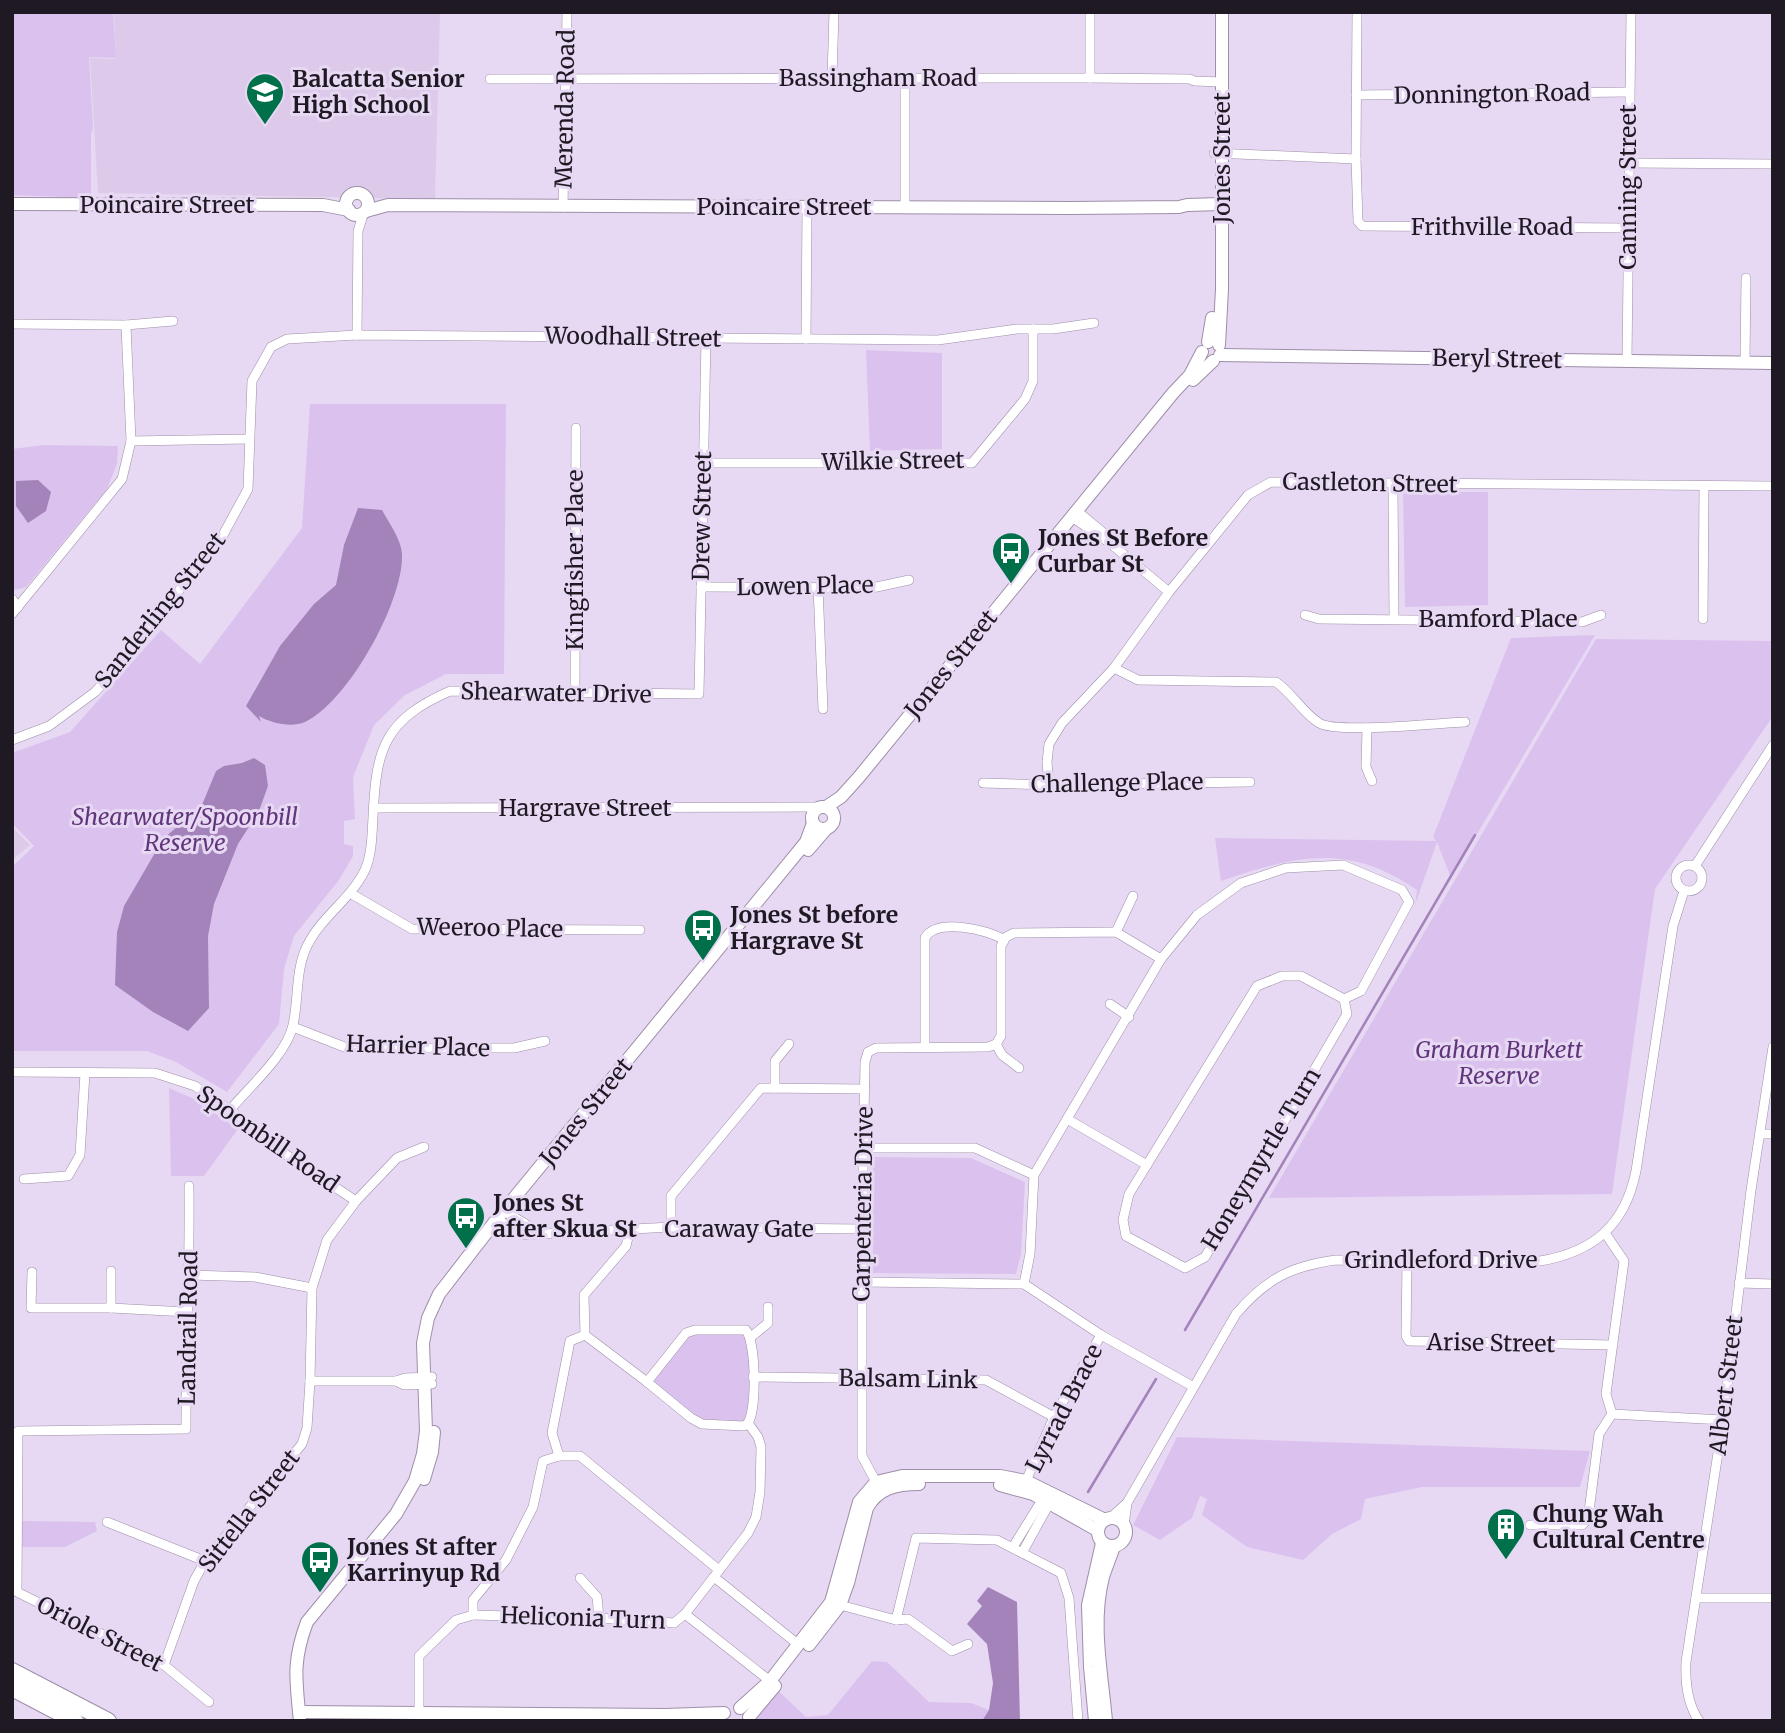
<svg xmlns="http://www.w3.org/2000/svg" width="1785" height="1733" font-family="Merriweather,serif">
  <rect width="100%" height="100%" fill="#e7d8f3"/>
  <g fill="#ddcaeb">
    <path d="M114 12H440L435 199 98 193 90 58 116 59Z"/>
    <path d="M12 827 30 845 12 860Z"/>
  </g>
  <g fill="#dbc2ee">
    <path d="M12 12H113L116 58 89 57 93 128 91 134V198L12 195Z"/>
    <path d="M866 350 942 353V449L870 451Z"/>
    <path d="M310 404H506L504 674H446L405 695 374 725 353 777 355 819 344 821V844L353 846V856L339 880 294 936 284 969 279 1024 227 1092 176 1062 147 1051H12V867L34 846 12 823V753L70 732 161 630 200 664 302 528Z"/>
    <path d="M44 445 118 446 117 464 107 489 26 587 15 590 12 586V449Z"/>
    <path d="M1403 492H1488V605L1405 607Z"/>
    <path d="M1595 635 1451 878 1437 842 1415 905 1417 890C1347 842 1295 856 1221 881L1215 838 1436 841 1433 837 1511 638Z"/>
    <path d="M1596 639 1773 641V716L1655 889 1612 1194 1269 1198Z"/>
    <path d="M169 1088 192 1098 238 1129 204 1176H171Z"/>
    <path d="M873 1157 971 1158 1025 1182 1021 1254 1016 1274 873 1273Z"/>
    <path d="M746 1330 753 1377 748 1423 702 1424 647 1382 686 1333Z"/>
    <path d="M1177 1437 1590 1451 1580 1487H1422L1365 1499 1361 1519 1332 1534 1303 1560 1247 1547 1202 1515 1207 1499 1200 1496 1192 1518 1160 1540 1133 1525Z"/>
    <path d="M22 1521 95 1522 97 1531 65 1547H22Z"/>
    <path d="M872 1661 887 1662 929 1702 971 1703 989 1710 982 1721H755L753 1707 772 1685 806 1717 828 1715Z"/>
  </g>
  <g fill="#a483bb">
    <path d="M38 480 51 492 46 511 28 523 16 506V481Z"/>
    <path d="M358 508 382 510C389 523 401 539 402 554 404 601 348 702 305 722 291 728 271 723 259 716L261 722 246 706 280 646 314 604 336 585 344 545Z"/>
    <path d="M254 758 265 765 268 786 259 811 238 844 214 904 208 936 209 1008 188 1031 153 1012 115 985 117 932 124 906 163 839 202 805 216 771 224 766 242 763Z"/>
    <path d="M988 1587 1017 1602 1020 1721H982L989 1710 993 1683 987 1644 967 1624 982 1606 977 1601Z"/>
  </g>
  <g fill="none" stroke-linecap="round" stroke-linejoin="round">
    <g stroke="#a483bb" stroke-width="2.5">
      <path d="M1185 1330 1475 835"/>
      <path d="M1088 1492 1156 1379"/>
    </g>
    <defs>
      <g id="street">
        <path d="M1357 12 1356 159 1358 221 1362 226 1628 228"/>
        <path d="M832 77 834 12"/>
        <path d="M1090 78V12"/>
        <path d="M490 79 1090 78 1190 79 1194 81 1222 82"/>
        <path d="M905 79V208"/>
        <path d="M1356 95 1629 92"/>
        <path d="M1214 153 1356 159"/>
        <path d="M1628 163 1773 164"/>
        <path d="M563 207 567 12"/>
        <path d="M12 324 126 325 173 321"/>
        <path d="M357 335 358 231 364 212"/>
        <path d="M806 339 807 207"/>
        <path d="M1627 362 1631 12"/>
        <path d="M1745 362 1746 278"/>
        <path d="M131 441 249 439"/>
        <path d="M703 463H972L1025 399 1033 381V329"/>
        <path d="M1393 483 1394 618"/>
        <path d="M1077 511 1106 535 1110 543"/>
        <path d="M1072 517 1110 543 1169 592"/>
        <path d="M701 587 872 588 909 580"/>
        <path d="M818 587 823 709"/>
        <path d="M12 599 18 607"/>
        <path d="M12 614 122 479 131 441 126 325"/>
        <path d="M1305 615 1319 619 1582 622 1601 615"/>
        <path d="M1703 619 1704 487"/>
        <path d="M1114 668 1138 680 1276 682C1293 694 1302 712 1319 723 1337 734 1439 723 1465 722"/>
        <path d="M575 692 576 428"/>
        <path d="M1367 728 1366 767 1372 781"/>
        <path d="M12 740 49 726 95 692 124 660 223 535 248 489 252 381 271 347 287 339 357 335 938 340 1017 329H1053L1094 323"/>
        <path d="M983 783 1049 785 1250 782"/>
        <path d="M1049 785 1047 762 1049 744 1062 723 1114 668 1169 592 1248 495 1271 482 1773 486"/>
        <path d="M374 808 820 807"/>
        <circle cx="1689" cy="878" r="13"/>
        <path d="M1695 866 1773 745"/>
        <path d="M350 893 412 929 640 930"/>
        <path d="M1116 932 1133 896"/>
        <path d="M1282 976H1301L1344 999 1347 1014 1205 1257 1185 1268 1126 1236 1123 1220 1129 1194 1257 986Z"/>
        <path d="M1110 1004 1129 1017"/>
        <path d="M293 1027 347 1048H514L545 1041"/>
        <path d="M996 1044 1002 1055 1019 1068"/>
        <path d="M925 1047V938C936 918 988 929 1004 940"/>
        <path d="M12 1072 155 1073 195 1086 234 1113 273 1146 356 1201"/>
        <path d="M775 1088V1061L789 1044"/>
        <path d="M230 1110C249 1087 287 1054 293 1025 299 998 295 971 307 946 321 917 351 899 365 870 372 854 372 834 373 817 376 749 384 720 450 691L699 694 706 338"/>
        <path d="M1067 1119 1147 1165"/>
        <path d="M1760 1134H1773"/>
        <path d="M865 1148H975L1034 1175"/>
        <path d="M24 1179 68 1176 80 1155 85 1073"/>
        <path d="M189 1186C190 1267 186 1348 186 1429L18 1431 17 1592 164 1665 209 1702"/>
        <path d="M504 1211 529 1226 533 1234"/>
        <path d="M497 1219 521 1235 671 1227 862 1229"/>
        <path d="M671 1227V1196L761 1088 865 1089"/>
        <path d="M630 1229 626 1246 584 1295 585 1335 647 1382 691 1418 702 1424 744 1426 748 1423"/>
        <path d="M1605 1233 1624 1261 1606 1394 1612 1414"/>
        <path d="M1407 1260 1406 1336 1409 1341 1613 1345"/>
        <path d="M111 1271V1308"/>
        <path d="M32 1272 31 1308H111L187 1312"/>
        <path d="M190 1275 255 1277 312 1288"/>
        <path d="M862 1282 1024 1284 1101 1335 1192 1386"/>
        <path d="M1739 1283 1773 1284"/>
        <path d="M1024 1284 1030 1254 1034 1175 1161 959 1197 915 1241 883 1286 868 1343 865 1402 890 1409 902 1361 991 1344 999"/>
        <path d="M751 1337 768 1323V1307"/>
        <path d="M753 1377 986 1380 1054 1417"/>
        <path d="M310 1381H396L405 1378 432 1377"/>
        <path d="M396 1381 404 1385 432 1384"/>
        <path d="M647 1382 686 1333 695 1330H746C756 1344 757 1408 748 1423"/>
        <path d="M1612 1414 1723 1420"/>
        <path d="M559 1456 552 1433 570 1341 585 1335"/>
        <path d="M1026 1481 1054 1417 1101 1335"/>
        <path d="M876 1482 862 1456V1229L865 1062 868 1052 876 1048 988 1047 996 1044 1001 1036V946L1006 937 1014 933 1116 932 1161 959"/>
        <path d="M1110 1518 1127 1503 1236 1314C1266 1279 1291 1266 1336 1260L1540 1261C1594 1252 1625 1225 1636 1171L1673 926 1684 891"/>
        <path d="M107 1522 205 1561"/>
        <path d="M1124 1525 1127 1503"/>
        <path d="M1530 1525H1582L1588 1519 1599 1434 1612 1414"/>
        <path d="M1013 1547 1042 1500"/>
        <path d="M1022 1553 1049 1504"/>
        <path d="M714 1577 799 1645"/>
        <path d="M580 1578 597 1597 599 1618"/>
        <path d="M1696 1598H1773"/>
        <path d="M840 1605 896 1620 916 1538 997 1540 1061 1573 1069 1598 1078 1721"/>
        <path d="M685 1614 770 1681"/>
        <path d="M473 1615 599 1618 674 1623 685 1614 748 1533 756 1517 760 1492 761 1447 758 1437 748 1423"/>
        <path d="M896 1620 908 1619 952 1651 968 1644"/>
        <path d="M164 1665 194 1581 205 1561 302 1444 307 1428 310 1381 312 1288 327 1240 356 1201 397 1158 424 1147"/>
        <path d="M419 1713V1656L456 1620 473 1615V1600L506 1560 533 1507 543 1461 559 1456H580L719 1570"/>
        <path d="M1699 1721C1687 1703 1685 1683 1686 1662L1723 1420 1751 1190 1773 1047"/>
      </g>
      <g id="secondary">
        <circle cx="357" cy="204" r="11"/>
        <path d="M12 204 323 205 349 210"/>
        <path d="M366 211 388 205 1070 208 1179 207 1187 205 1221 204"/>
        <path d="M1208 342 1212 318"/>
        <path d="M1219 345 1222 289V12"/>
        <path d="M1220 355 1773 363"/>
        <path d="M1193 380 1213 361"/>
        <circle cx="823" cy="818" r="11"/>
        <path d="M826 807 841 797 859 777 1173 393 1190 375 1202 352"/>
        <path d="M808 850 826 829"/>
        <path d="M424 1479 432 1452 434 1432"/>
        <path d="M1000 1485 1033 1494 1097 1530"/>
        <circle cx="1112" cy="1532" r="14"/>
        <path d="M809 1645 840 1605 848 1583 867 1508C878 1488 897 1484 919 1484"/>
        <path d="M740 1708 770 1681 831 1602 859 1502 876 1482 902 1476H1000L1026 1481 1105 1520"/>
        <path d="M299 1712 665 1715 724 1713"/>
        <path d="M749 1717 775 1686"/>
        <path d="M300 1721C296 1680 292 1662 307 1622L396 1514 415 1481 423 1454 426 1431 423 1343 428 1318 439 1294 497 1219 806 842 813 823"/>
        <path d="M1095 1721 1090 1667 1088 1605 1102 1543"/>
        <path d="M1106 1721C1102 1674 1091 1623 1103 1577 1106 1567 1111 1556 1114 1546"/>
      </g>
      <g id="highway">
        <path d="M12 1671 108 1721"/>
        <path d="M12 1688 75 1721"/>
      </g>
    </defs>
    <use href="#street" stroke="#9d8fa8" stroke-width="10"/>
    <use href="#secondary" stroke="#9d8fa8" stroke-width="14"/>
    <use href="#highway" stroke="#9d8fa8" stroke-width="18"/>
    <use href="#street" stroke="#fff" stroke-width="9"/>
    <use href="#secondary" stroke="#fff" stroke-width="12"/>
    <use href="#highway" stroke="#fff" stroke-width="16"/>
  </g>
  <defs>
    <symbol id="school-pin" viewBox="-11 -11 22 30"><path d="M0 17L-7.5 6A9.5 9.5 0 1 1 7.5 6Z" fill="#00704a" stroke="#e7d8f3"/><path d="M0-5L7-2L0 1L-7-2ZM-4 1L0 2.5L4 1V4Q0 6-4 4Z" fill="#fff"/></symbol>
    <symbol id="bus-pin" viewBox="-11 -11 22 30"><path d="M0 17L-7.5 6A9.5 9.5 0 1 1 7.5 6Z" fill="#00704a" stroke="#e7d8f3"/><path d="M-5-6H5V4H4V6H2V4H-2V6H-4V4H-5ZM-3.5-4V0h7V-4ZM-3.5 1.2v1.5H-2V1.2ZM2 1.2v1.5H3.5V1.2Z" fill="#fff"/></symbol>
    <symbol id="building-pin" viewBox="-11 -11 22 30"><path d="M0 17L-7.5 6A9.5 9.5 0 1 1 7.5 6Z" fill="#00704a" stroke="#e7d8f3"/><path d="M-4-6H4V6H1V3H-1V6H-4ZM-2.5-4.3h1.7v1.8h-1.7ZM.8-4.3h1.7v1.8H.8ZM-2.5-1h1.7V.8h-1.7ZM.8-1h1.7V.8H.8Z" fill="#fff"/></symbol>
  </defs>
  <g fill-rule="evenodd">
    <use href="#school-pin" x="243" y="70" width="44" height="60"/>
    <use href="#bus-pin" x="989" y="529" width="44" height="60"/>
    <use href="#bus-pin" x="681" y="906" width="44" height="60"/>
    <use href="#bus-pin" x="444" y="1194" width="44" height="60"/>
    <use href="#building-pin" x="1484" y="1505" width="44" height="60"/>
    <use href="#bus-pin" x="298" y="1538" width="44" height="60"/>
  </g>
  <g text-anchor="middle" stroke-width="6" stroke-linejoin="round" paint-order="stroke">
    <g font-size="23" fill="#1e1922" stroke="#e7d8f3">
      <text x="878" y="86">Bassingham Road</text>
      <text transform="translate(1492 94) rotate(-1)" y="8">Donnington Road</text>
      <text transform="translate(565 109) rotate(-89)" y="8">Merenda Road</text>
      <text transform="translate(1222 158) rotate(-90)" y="8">Jones Street</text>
      <text transform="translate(1628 187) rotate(-90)" y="8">Canning Street</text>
      <text x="167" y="213">Poincaire Street</text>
      <text x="784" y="215">Poincaire Street</text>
      <text x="1492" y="235">Frithville Road</text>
      <text transform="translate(633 337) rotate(1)" y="8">Woodhall Street</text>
      <text transform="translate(1497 359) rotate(1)" y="8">Beryl Street</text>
      <text transform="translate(893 461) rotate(-1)" y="8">Wilkie Street</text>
      <text transform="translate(1370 483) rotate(1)" y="8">Castleton Street</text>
      <text transform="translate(702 516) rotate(-89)" y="8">Drew Street</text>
      <text transform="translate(575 560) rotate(-90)" y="8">Kingfisher Place</text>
      <text transform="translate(805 586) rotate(-1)" y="8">Lowen Place</text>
      <text transform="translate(160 610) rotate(-51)" y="8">Sanderling Street</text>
      <text x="1498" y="627">Bamford Place</text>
      <text transform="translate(951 664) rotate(-51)" y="8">Jones Street</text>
      <text transform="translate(556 693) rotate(1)" y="8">Shearwater Drive</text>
      <text transform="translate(1117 783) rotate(-1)" y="8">Challenge Place</text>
      <text x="585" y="816">Hargrave Street</text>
      <text transform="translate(490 928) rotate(1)" y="8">Weeroo Place</text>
      <text transform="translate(418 1046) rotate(2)" y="8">Harrier Place</text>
      <text transform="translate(586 1112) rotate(-51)" y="8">Jones Street</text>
      <text transform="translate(268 1139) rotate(35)" y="8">Spoonbill Road</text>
      <text transform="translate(1261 1159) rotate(-59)" y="8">Honeymyrtle Turn</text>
      <text transform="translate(863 1204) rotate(-89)" y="8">Carpenteria Drive</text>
      <text x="739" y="1237">Caraway Gate</text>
      <text x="1441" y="1268">Grindleford Drive</text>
      <text transform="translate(188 1328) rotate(-89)" y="8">Landrail Road</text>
      <text transform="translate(1491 1343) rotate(1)" y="8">Arise Street</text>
      <text transform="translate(908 1379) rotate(1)" y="8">Balsam Link</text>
      <text transform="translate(1726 1385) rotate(-83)" y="8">Albert Street</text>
      <text transform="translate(1064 1408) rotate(-63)" y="8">Lyrrad Brace</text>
      <text transform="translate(249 1511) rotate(-52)" y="8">Sittella Street</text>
      <text transform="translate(583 1618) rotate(2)" y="8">Heliconia Turn</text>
      <text transform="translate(100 1634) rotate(27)" y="8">Oriole Street</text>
    </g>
    <g font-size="23" font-weight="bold" fill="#1e1922" stroke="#e7d8f3" text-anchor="start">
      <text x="292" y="87">Balcatta Senior<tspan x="292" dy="26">High School</tspan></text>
      <text x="1038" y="546">Jones St Before<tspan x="1038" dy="26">Curbar St</tspan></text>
      <text x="730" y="923">Jones St before<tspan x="730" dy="26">Hargrave St</tspan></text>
      <text x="493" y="1211">Jones St<tspan x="493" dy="26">after Skua St</tspan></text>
      <text x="1533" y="1522">Chung Wah<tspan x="1533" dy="26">Cultural Centre</tspan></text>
      <text x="347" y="1555">Jones St after<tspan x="347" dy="26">Karrinyup Rd</tspan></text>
    </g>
    <g font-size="23" font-style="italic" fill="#60357b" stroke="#e7d8f3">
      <text x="185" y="825">Shearwater/Spoonbill<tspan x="185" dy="26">Reserve</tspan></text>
      <text x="1499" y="1058">Graham Burkett<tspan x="1499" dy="26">Reserve</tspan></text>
    </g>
  </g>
  <rect width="1785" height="1733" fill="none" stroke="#1e1922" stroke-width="28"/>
</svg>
